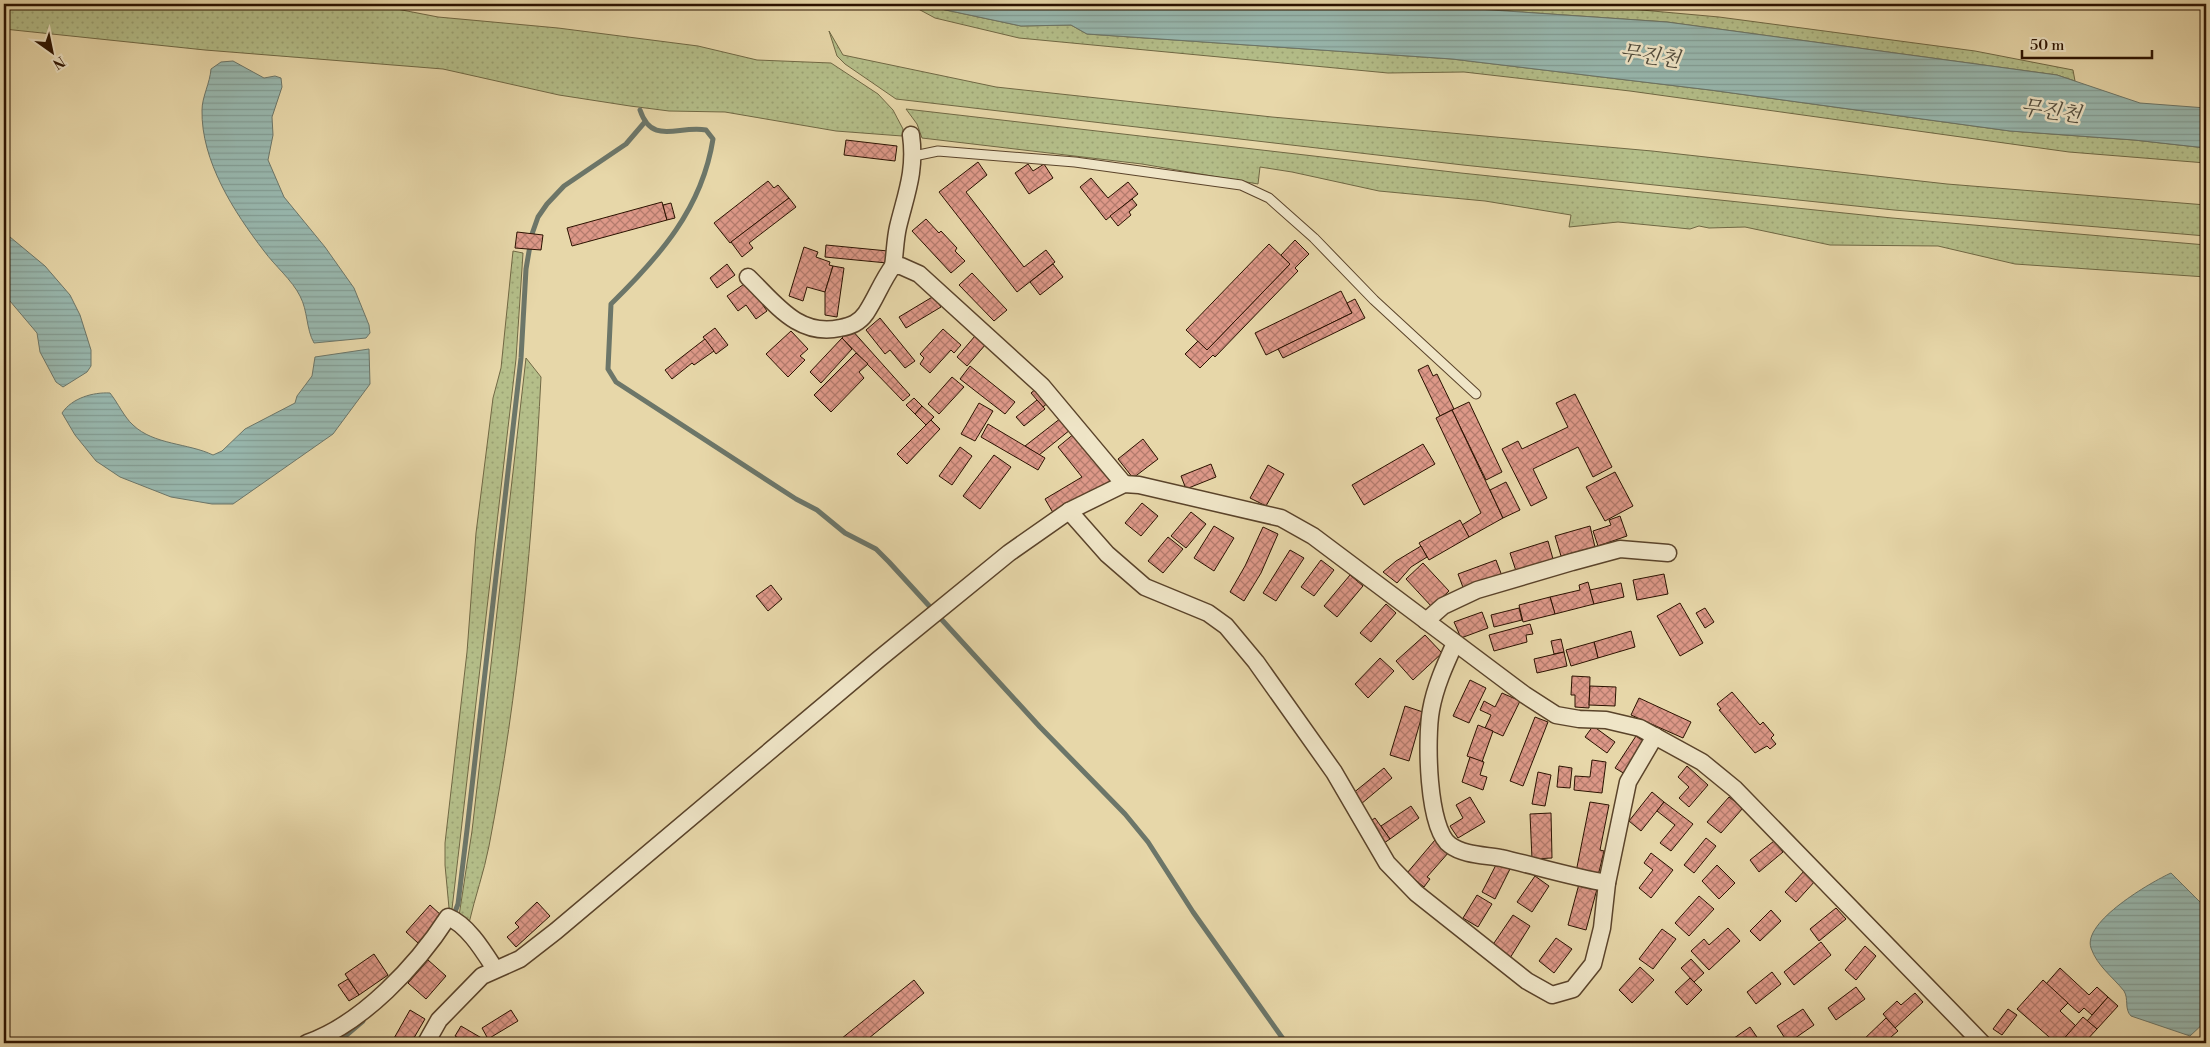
<svg xmlns="http://www.w3.org/2000/svg" width="2210" height="1047" font-family="'Libre Bodoni','Noto Serif KR',serif">
  <defs>
    <pattern id="grass-dots" width="8" height="8" patternUnits="userSpaceOnUse" patternTransform="scale(1.25)"><rect width="8" height="8" fill="#b4be89"/><path d="M2 2h.1M6 6h.1" fill="none" stroke="#9ba274" stroke-width="1.8" stroke-linecap="round"/></pattern>
    <pattern id="water-rules" width="6" height="5" patternUnits="userSpaceOnUse" patternTransform="scale(1.25)"><rect width="6" height="5" fill="#98b8af"/><path d="M0 2.5h6" fill="none" stroke="#839d95"/></pattern>
    <pattern id="building-cross-hatch" width="8" height="8" patternUnits="userSpaceOnUse" patternTransform="scale(1.25)"><rect width="8" height="8" fill="#dd9888"/><path d="M0 0l8 8M0 8l8-8" fill="none" stroke="#b37b6d"/></pattern>
  </defs>
  <rect width="100%" height="100%" fill="#e7d7a9"/>
  <filter id="stains"><feTurbulence type="fractalNoise" baseFrequency=".004" numOctaves="4"/><feColorMatrix values="0 0 0 0 .2 0 0 0 0 .09 0 0 0 0 .02 0 0 0 .5 -.17"/></filter>
  <radialGradient id="worn" r=".72"><stop offset=".6" stop-color="#630" stop-opacity="0"/><stop offset="1" stop-color="#630" stop-opacity=".3"/></radialGradient>
  <g fill="url(#grass-dots)" stroke="#706844">
    <path d="M4 4H371L438 17 558 28 698 46 757 60 831 63 878 94 893 110 903 129 902 136 836 131 725 112 669 111 630 106 559 95 443 69 205 50 4 29Z"/>
    <path d="M909 4H936L941 9 1021 26 1071 25 1087 34 1452 59 1710 90 2010 131 2134 140 2206 148V163L2069 152 1630 91 1464 72 1388 73 1019 38 935 18Z"/>
    <path d="M1404 4H1575L1719 17 1975 51 2073 70 2075 81 2057 75 1667 22Z"/>
    <path d="M829 31 843 55 996 87 1272 117 1652 151 1947 184 2206 205V236L1894 210 1463 165 896 99 845 64 837 56Z"/>
    <path d="M906 109 1461 173 1892 218 2206 245V277L2015 264 1938 246 1830 245 1745 227 1709 228 1699 226 1690 229 1618 222 1569 227 1571 215 1485 201 1379 191 1292 172 1260 167 1258 184 1142 164 922 138 917 124Z"/>
    <path d="M513 251 523 253 516 359 452 909 449 908 445 865V843L467 652 476 533 493 398 501 368Z"/>
    <path d="M526 358 541 377C533 534 519 691 489 846 484 872 475 897 469 923L459 916 472 831Z"/>
  </g>
  <g fill="url(#water-rules)" stroke="#6c7669">
    <path d="M936 4H1404L1667 22 2057 75 2140 103 2206 108V148L2134 140 2010 131 1710 90 1452 59 1087 34 1071 25 1021 26 941 9Z"/>
    <path d="M233 61 264 78 275 76 281 78 282 87 272 117 273 135 268 160 284 197 325 247 354 288 369 325 370 333 366 338 314 343C306 329 308 311 300 296 292 280 275 266 264 251 234 212 201 161 202 110 202 97 210 83 211 69L221 62Z"/>
    <path d="M4 232 45 266 70 295 80 315 91 350V366L87 372 63 387 56 382 40 352 37 333 4 294Z"/>
    <path d="M369 349 370 384 333 434 233 504H212L171 497 120 477 96 461 75 435 62 413C72 398 93 392 110 393 118 403 124 417 133 425 154 445 188 443 213 455L222 451 245 429 295 403 297 396 312 376 315 357Z"/>
    <path d="M2171 873 2206 908V1021L2190 1036 2131 1016C2124 1009 2129 999 2124 991 2113 977 2097 966 2091 948 2082 922 2151 882 2171 873Z"/>
  </g>
  <g fill="none" stroke-linecap="round" stroke-linejoin="round">
    <g stroke="#6c7669" stroke-width="5">
      <path d="M640 110C652 146 678 125 706 130L713 139C702 209 659 257 611 304L608 369 616 382 796 499 817 510 845 533 876 549 889 562 1040 727 1125 814 1148 842 1193 912 1286 1043"/>
      <path d="M453 917 458 904 467 830 521 358 526 269 532 234 538 217 547 204 564 186 626 144 644 123"/>
      <path d="M329 1043 343 1038 363 1021"/>
    </g>
  </g>
  <g fill="url(#building-cross-hatch)" stroke="#2b1200">
    <path d="M846 140 897 146 895 161 844 155Z"/>
    <path d="M978 162 987 175 966 192 1024 267 1046 250 1055 262 1017 292 939 192Z"/>
    <path d="M1028 164 1033 171 1044 164 1053 178 1029 194 1015 173Z"/>
    <path d="M1091 178 1108 198 1128 182 1138 194 1106 220 1080 187Z"/>
    <path d="M768 181 774 188 778 185 789 198 730 243 714 223Z"/>
    <path d="M789 198 796 207 749 243 753 248 742 257 731 242Z"/>
    <path d="M1132 199 1137 205 1129 212 1131 215 1118 226 1110 216Z"/>
    <path d="M662 202 667 220 572 246 567 228Z"/>
    <path d="M671 203 675 218 667 220 663 205Z"/>
    <path d="M926 219 939 233 941 231 957 248 955 251 965 261 951 273 912 231Z"/>
    <path d="M517 232 543 235 541 250 515 248Z"/>
    <path d="M1295 240 1309 254 1295 268 1298 271 1215 357 1213 355 1200 368 1185 354 1198 341 1207 350 1290 264 1281 255Z"/>
    <path d="M1269 244 1290 264 1207 350 1186 330Z"/>
    <path d="M826 245 888 251 887 263 825 257Z"/>
    <path d="M804 247 818 252 816 257 830 262 829 265 833 266 825 292 807 287 803 301 789 296Z"/>
    <path d="M727 264 735 275 717 288 710 278Z"/>
    <path d="M1053 264 1063 277 1040 295 1030 282Z"/>
    <path d="M833 266 844 268 837 317 825 315V292Z"/>
    <path d="M972 273 1007 310 994 321 959 285Z"/>
    <path d="M747 282 767 311 756 319 746 305 738 311 727 296Z"/>
    <path d="M1341 291 1352 313 1266 355 1255 333Z"/>
    <path d="M934 296 941 307 906 328 899 317Z"/>
    <path d="M1355 299 1365 318 1283 358 1278 349 1352 313 1347 303Z"/>
    <path d="M880 318 915 361 905 368 890 350 885 354 866 330Z"/>
    <path d="M715 328 728 345 716 354 703 337Z"/>
    <path d="M851 329 910 395 903 401 842 338Z"/>
    <path d="M943 329 961 345 954 353 951 350 930 373 920 364 924 358 920 354Z"/>
    <path d="M791 331 808 349 800 356 805 360 788 377 766 354Z"/>
    <path d="M975 336 986 344 967 366 957 357Z"/>
    <path d="M842 338 852 349 821 383 810 372Z"/>
    <path d="M705 339 714 351 694 365 692 363 672 379 665 370Z"/>
    <path d="M856 353 868 364 859 372 864 378 831 412 814 395Z"/>
    <path d="M1428 365 1433 376 1437 374 1454 409 1440 416 1418 370Z"/>
    <path d="M970 366 1015 402 1005 414 960 379Z"/>
    <path d="M952 377 964 387 939 414 928 404Z"/>
    <path d="M1037 388 1049 402 1043 407 1031 393Z"/>
    <path d="M1575 394 1612 467 1593 477 1578 447 1533 469 1547 498 1531 506 1502 449 1518 441 1522 449 1568 427 1556 403Z"/>
    <path d="M914 398 922 406 915 414 906 405Z"/>
    <path d="M1037 400 1045 409 1024 426 1016 417Z"/>
    <path d="M1469 402 1502 472 1486 480 1452 410Z"/>
    <path d="M979 403 993 411 975 441 961 434Z"/>
    <path d="M922 406 934 417 926 425 915 414Z"/>
    <path d="M1452 410 1503 518 1469 537 1462 525 1481 513 1436 418Z"/>
    <path d="M1061 418 1070 430 1039 455 1025 446Z"/>
    <path d="M931 420 940 429 907 464 897 454Z"/>
    <path d="M988 424 1045 458 1038 470 981 437Z"/>
    <path d="M1075 433 1113 481 1055 516 1045 499 1082 477 1058 447Z"/>
    <path d="M1143 439 1158 459 1133 478 1118 459Z"/>
    <path d="M1423 444 1435 464 1364 505 1352 485Z"/>
    <path d="M960 447 972 456 952 485 939 476Z"/>
    <path d="M994 455 1011 467 980 509 963 496Z"/>
    <path d="M1211 464 1216 477 1186 489 1181 476Z"/>
    <path d="M1268 465 1284 474 1266 506 1250 498Z"/>
    <path d="M1615 472 1633 506 1605 521 1586 487Z"/>
    <path d="M1506 482 1520 510 1503 518 1490 490Z"/>
    <path d="M1142 503 1158 516 1141 536 1125 523Z"/>
    <path d="M1191 512 1206 524 1186 548 1171 536Z"/>
    <path d="M1620 516 1627 536 1598 546 1593 531 1611 525 1609 520Z"/>
    <path d="M1460 520 1469 537 1429 560 1419 543Z"/>
    <path d="M1214 526 1234 538 1214 571 1194 558Z"/>
    <path d="M1590 526 1595 547 1561 556 1555 536Z"/>
    <path d="M1263 527 1278 534 1261 573 1244 601 1230 592 1245 566Z"/>
    <path d="M1168 537 1183 549 1163 573 1148 561Z"/>
    <path d="M1548 541 1553 559 1516 571 1510 553Z"/>
    <path d="M1421 546 1427 557 1411 567 1397 583 1383 572 1396 561Z"/>
    <path d="M1290 550 1304 558 1276 601 1263 593Z"/>
    <path d="M1321 560 1334 570 1314 596 1301 587Z"/>
    <path d="M1496 560 1502 576 1464 590 1458 574Z"/>
    <path d="M1423 563 1449 591 1432 607 1406 579Z"/>
    <path d="M1664 574 1668 594 1637 600 1633 580Z"/>
    <path d="M1350 575 1363 586 1337 617 1324 606Z"/>
    <path d="M1588 582 1594 604 1555 614 1550 597 1580 590 1579 585Z"/>
    <path d="M1621 583 1624 597 1594 604 1590 590Z"/>
    <path d="M771 585 782 599 768 611 756 596Z"/>
    <path d="M1550 597 1555 614 1523 622 1519 605Z"/>
    <path d="M1680 603 1703 643 1680 656 1657 616Z"/>
    <path d="M1386 604 1396 613 1371 642 1360 633Z"/>
    <path d="M1519 608 1522 620 1494 627 1491 615Z"/>
    <path d="M1705 608 1714 622 1705 628 1696 613Z"/>
    <path d="M1482 612 1488 628 1461 638 1454 622Z"/>
    <path d="M1530 624 1533 634 1526 635 1527 642 1494 651 1489 635Z"/>
    <path d="M1631 631 1635 647 1598 658 1594 642Z"/>
    <path d="M1425 635 1442 653 1413 680 1396 661Z"/>
    <path d="M1561 639 1564 652 1554 654 1551 641Z"/>
    <path d="M1594 642 1598 658 1571 666 1566 650Z"/>
    <path d="M1564 652 1567 666 1537 673 1534 659Z"/>
    <path d="M1380 658 1394 671 1368 698 1355 684Z"/>
    <path d="M1572 676 1590 677 1589 708 1575 707V695H1571Z"/>
    <path d="M1470 680 1486 688 1469 723 1453 716Z"/>
    <path d="M1590 686 1616 687 1615 706 1589 705Z"/>
    <path d="M1732 692 1760 725 1763 722 1774 735 1771 738 1776 744 1770 749 1767 746 1755 753 1719 710 1721 709 1717 704Z"/>
    <path d="M1502 693 1520 701 1503 736 1485 728 1491 715 1480 710 1484 701 1495 707Z"/>
    <path d="M1639 698 1691 722 1683 738 1631 715Z"/>
    <path d="M1405 706 1423 712 1409 761 1390 755Z"/>
    <path d="M1535 717 1548 722 1523 786 1510 781Z"/>
    <path d="M1478 725 1493 731 1482 762 1467 756Z"/>
    <path d="M1593 726 1615 742 1607 753 1585 737Z"/>
    <path d="M1636 736 1645 742 1625 774 1615 768Z"/>
    <path d="M1470 757 1484 762 1480 775 1487 777 1483 790 1462 782Z"/>
    <path d="M1592 760 1606 762 1602 793 1574 790 1575 776 1590 777Z"/>
    <path d="M1559 766 1572 768 1570 788 1557 787Z"/>
    <path d="M1687 766 1708 785 1689 807 1679 798 1689 787 1678 777Z"/>
    <path d="M1384 768 1392 778 1361 804 1352 794Z"/>
    <path d="M1538 772 1551 775 1545 806 1532 804Z"/>
    <path d="M1652 792 1664 802 1641 831 1629 821Z"/>
    <path d="M1470 797 1485 822 1458 838 1450 826 1463 818 1456 805Z"/>
    <path d="M1729 797 1743 808 1721 833 1707 822Z"/>
    <path d="M1590 802 1609 805 1600 850 1604 851 1598 876 1576 872Z"/>
    <path d="M1664 802 1693 824 1671 851 1660 843 1675 825 1657 811Z"/>
    <path d="M1411 806 1419 818 1390 839 1381 826Z"/>
    <path d="M1551 813 1552 858 1532 859 1530 814Z"/>
    <path d="M1375 818 1390 839 1384 843 1369 822Z"/>
    <path d="M1706 838 1716 846 1694 873 1684 865Z"/>
    <path d="M1435 840 1449 852 1427 877 1430 879 1424 887 1407 873Z"/>
    <path d="M1774 841 1783 852 1759 872 1750 860Z"/>
    <path d="M1651 853 1673 870 1651 898 1639 888 1653 870 1644 863Z"/>
    <path d="M1497 863 1510 869 1495 899 1482 892Z"/>
    <path d="M1717 865 1735 883 1719 899 1702 881Z"/>
    <path d="M1805 870 1816 880 1796 902 1785 892Z"/>
    <path d="M1535 876 1549 886 1532 912 1517 902Z"/>
    <path d="M1579 884 1597 889 1586 930 1568 925Z"/>
    <path d="M1477 895 1492 904 1478 927 1463 918Z"/>
    <path d="M1699 896 1714 909 1689 936 1675 923Z"/>
    <path d="M537 902 550 916 516 947 507 937 519 927 515 923Z"/>
    <path d="M430 905 442 916 418 943 406 932Z"/>
    <path d="M1836 908 1846 919 1819 941 1810 929Z"/>
    <path d="M1771 910 1781 921 1760 941 1750 931Z"/>
    <path d="M1513 915 1530 926 1510 958 1492 946Z"/>
    <path d="M1728 928 1740 941 1709 970 1691 951 1704 939 1709 945Z"/>
    <path d="M1662 929 1676 939 1653 969 1639 959Z"/>
    <path d="M1556 938 1572 949 1554 973 1539 961Z"/>
    <path d="M1821 942 1831 955 1794 985 1784 972Z"/>
    <path d="M1865 946 1876 956 1856 980 1845 970Z"/>
    <path d="M374 954 388 975 359 995 345 974Z"/>
    <path d="M1691 959 1704 973 1694 982 1681 968Z"/>
    <path d="M428 960 446 976 426 999 408 983Z"/>
    <path d="M1640 967 1654 980 1632 1003 1619 990Z"/>
    <path d="M2060 968 2089 995 2097 987 2108 997 2092 1015 2084 1008 2079 1013 2046 984Z"/>
    <path d="M1772 972 1781 984 1756 1004 1747 992Z"/>
    <path d="M1690 978 1702 990 1687 1005 1675 992Z"/>
    <path d="M348 979 359 995 349 1001 338 985Z"/>
    <path d="M914 980 924 993 863 1043H836Z"/>
    <path d="M2043 980 2068 1003 2060 1011 2076 1026 2060 1043H2056L2017 1009Z"/>
    <path d="M1856 987 1865 999 1836 1020 1828 1008Z"/>
    <path d="M1915 993 1923 1002 1895 1028 1883 1014 1897 1001 1901 1005Z"/>
    <path d="M2108 997 2118 1006 2097 1029 2087 1021Z"/>
    <path d="M1803 1009 1814 1025 1788 1043 1777 1026Z"/>
    <path d="M2008 1009 2017 1015 2002 1035 1993 1029Z"/>
    <path d="M410 1010 425 1019 411 1043H399L393 1040Z"/>
    <path d="M511 1010 518 1021 488 1039 482 1028Z"/>
    <path d="M2083 1017 2097 1029 2084 1043H2060Z"/>
    <path d="M1886 1018 1898 1031 1884 1043H1862L1861 1042Z"/>
    <path d="M461 1026 485 1040 483 1043H467L455 1036Z"/>
    <path d="M1750 1027 1759 1040 1754 1043H1727Z"/>
  </g>
  <g fill="none" stroke-linecap="round" stroke-linejoin="round">
    <defs>
      <path id="service" d="M914 156 938 151 1075 162 1241 185 1269 198 1314 238 1374 300 1476 394"/>
      <g id="minor">
        <path d="M893 266C895 254 895 240 898 227 906 194 916 171 911 135"/>
        <path d="M748 277C776 304 798 337 840 328 851 326 859 323 866 313 876 298 882 281 893 266H901L919 274 1042 386 1124 484"/>
        <path d="M1069 511 1107 554 1145 587 1208 613 1226 626 1256 662 1334 772 1387 863 1416 893 1527 981 1552 995 1573 989 1593 964 1602 928 1607 883 1628 782 1655 736"/>
        <path d="M1426 621 1443 606 1477 590 1572 562 1620 549 1668 553"/>
        <path d="M1455 643C1445 665 1435 687 1431 710 1426 737 1427 829 1450 845 1463 855 1485 855 1501 858 1536 866 1571 877 1607 883"/>
        <path d="M307 1043C362 1024 417 965 448 917 468 925 484 952 495 969"/>
        <path d="M426 1043 439 1020 482 976 520 959 556 931 879 659 1009 553 1069 511 1124 484 1139 485 1281 518 1313 536 1525 695 1556 715 1579 719 1606 720 1640 728 1702 762 1735 789 1982 1043"/>
      </g>
    </defs>
    <use href="#service" stroke="#5a432a" stroke-width="11"/>
    <use href="#minor" stroke="#5a432a" stroke-width="19"/>
    <use href="#service" stroke="#efe5c7" stroke-width="9"/>
    <use href="#minor" stroke="#efe5c7" stroke-width="16"/>
  </g>
  <g text-anchor="middle" stroke-width="5" stroke-linejoin="round" paint-order="stroke">
    <g font-size="21" font-style="italic" fill="#514c3d" stroke="#efe5c7">
      <text transform="translate(1650 56) rotate(8)" y="7">무진천</text>
      <text transform="translate(2051 111) rotate(8)" y="7">무진천</text>
    </g>
  </g>
  <rect width="2210" height="1047" fill="none" stroke="#e7d7a9" stroke-width="20"/>
  <rect x="5" y="5" width="2200" height="1037" fill="none" stroke="#2b1200" stroke-width="2.5"/>
  <rect x="10" y="10" width="2190" height="1027" fill="none" stroke="#2b1200"/>
  <g transform="translate(52 52) rotate(147)" stroke="#efe5c7" stroke-width="4" paint-order="stroke">
  <path d="M0-4L9 19L0 12L-9 19Z" fill="#2b1200"/>
  <text y="-8" font-size="14" font-weight="bold" text-anchor="middle" fill="#2b1200">N</text>
  </g>
  <path d="M2022 50v8h130v-8" fill="none" stroke="#2b1200" stroke-width="2.5"/>
  <text x="2030" y="50" font-size="15" fill="#2b1200" stroke="#efe5c7" stroke-width="4" paint-order="stroke">50 m</text>
  <rect width="100%" height="100%" filter="url(#stains)"/>
  <rect width="100%" height="100%" fill="url(#worn)"/>
</svg>
